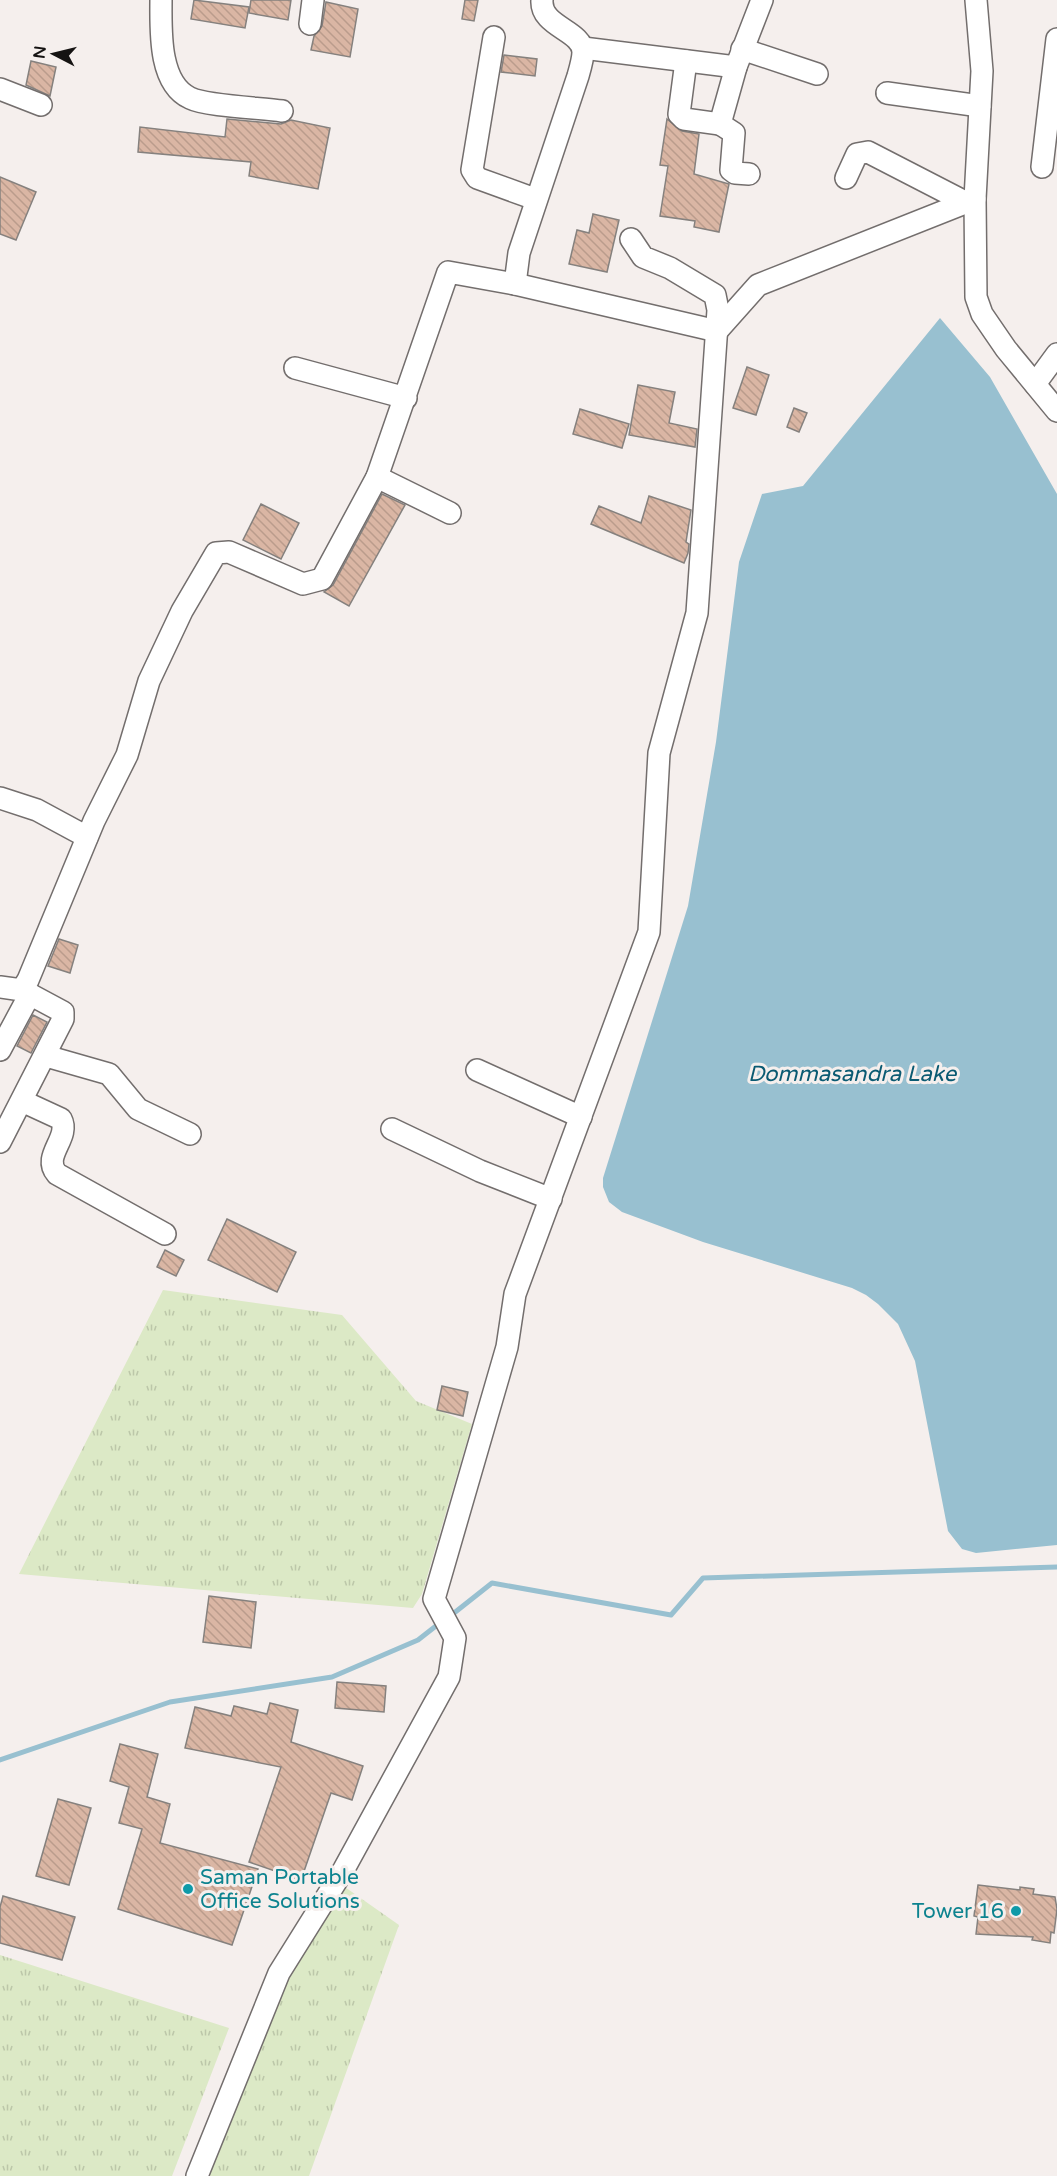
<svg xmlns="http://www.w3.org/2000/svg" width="1057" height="2176" font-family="'Varela Round',sans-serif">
  <defs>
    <pattern id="grass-tufts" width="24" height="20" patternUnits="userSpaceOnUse" patternTransform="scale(1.5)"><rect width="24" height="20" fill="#dce9c6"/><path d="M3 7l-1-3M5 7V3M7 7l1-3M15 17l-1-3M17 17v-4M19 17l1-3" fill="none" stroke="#bcc7a9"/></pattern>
    <pattern id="building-back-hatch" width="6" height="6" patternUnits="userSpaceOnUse" patternTransform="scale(1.5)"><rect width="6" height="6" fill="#dab6a4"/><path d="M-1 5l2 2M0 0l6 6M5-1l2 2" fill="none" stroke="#ba9c8c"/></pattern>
  </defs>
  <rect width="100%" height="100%" fill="#f5efed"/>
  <g fill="url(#grass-tufts)">
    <path d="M163 1290 342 1315 416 1401 472 1424 422 1594 413 1608 19 1574Z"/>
    <path d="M342 1885 399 1925 309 2176H209L267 2012Z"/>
    <path d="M0 1955 229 2028 172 2176H0Z"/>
  </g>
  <path fill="#98c0d0" d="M940 318 990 377 1057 494V1545L976 1553 962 1549 948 1531 915 1361 898 1324 878 1304 866 1295 852 1288 703 1242 622 1212 609 1202 603 1187V1178L688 906 716 742 739 562 762 494 803 486Z"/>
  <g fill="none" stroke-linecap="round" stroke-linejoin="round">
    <g stroke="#98c0d0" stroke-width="5">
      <path d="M449 1617 492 1583 671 1615 703 1578 1057 1567"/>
      <path d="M0 1760 170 1702 332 1677 418 1640 441 1622"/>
    </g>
  </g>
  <g fill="url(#building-back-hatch)" stroke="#85817e" stroke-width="1.5">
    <path d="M194 0 249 7 245 28 191 19Z"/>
    <path d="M251 0H291L288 20 249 13Z"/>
    <path d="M465 0H478L474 21 462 19Z"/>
    <path d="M326 2 358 9 350 57 311 50 314 36 322 26Z"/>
    <path d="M504 55 537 59 535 76 501 72Z"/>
    <path d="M31 61 56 67 50 96 26 85Z"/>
    <path d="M227 119 281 124 291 120 330 128 318 189 249 176 251 162 138 152 140 127 225 137Z"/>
    <path d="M667 119 682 131 699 134 694 174 729 184 719 232 694 227 695 221 660 216 668 166 660 165Z"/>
    <path d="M0 177 36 192 16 240 0 234Z"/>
    <path d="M593 214 619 220 607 272 569 264 577 230 589 233Z"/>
    <path d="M747 367 769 375 756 415 733 408Z"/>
    <path d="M638 385 675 392 669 423 697 429 695 447 629 435Z"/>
    <path d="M794 408 807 413 799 432 787 427Z"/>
    <path d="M580 409 629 424 622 448 573 434Z"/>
    <path d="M382 494 405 505 349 606 324 592 333 585Z"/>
    <path d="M649 496 691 510 686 542 689 544 688 553 684 563 591 524 599 506 641 523Z"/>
    <path d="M261 504 299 523 281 559 243 540Z"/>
    <path d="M59 939 78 945 70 973 48 966Z"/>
    <path d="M33 1015 47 1022 31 1053 17 1046Z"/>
    <path d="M227 1219 296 1252 277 1292 208 1260Z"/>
    <path d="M165 1250 184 1260 176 1276 157 1267Z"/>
    <path d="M442 1386 468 1392 463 1416 437 1410Z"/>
    <path d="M209 1596 256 1602 251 1648 203 1642Z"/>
    <path d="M337 1682 386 1686 384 1712 335 1708Z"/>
    <path d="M270 1703 298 1710 291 1742 363 1766 352 1800 331 1793 301 1880 249 1862 281 1767 185 1748 195 1707 231 1716 234 1706 267 1714Z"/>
    <path d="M120 1744 158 1754 147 1797 170 1804 160 1843 258 1869 232 1945 118 1909 142 1829 119 1823 129 1787 110 1781Z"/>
    <path d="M58 1799 91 1808 69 1885 36 1876Z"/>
    <path d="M978 1885 1020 1890V1887L1034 1889 1033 1894 1055 1897 1057 1909 1054 1933 1051 1932 1050 1943 1032 1940 1033 1937 976 1934 978 1917 974 1916Z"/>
    <path d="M3 1896 75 1917 62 1960 0 1943V1907Z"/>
  </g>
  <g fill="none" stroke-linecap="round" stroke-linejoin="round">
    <defs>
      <g id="minor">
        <path d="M161 0C161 29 158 83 190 98 206 106 261 108 282 111"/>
        <path d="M976 0 982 71 975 199 976 297 982 314 1006 349 1057 411"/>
        <path d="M310 24 313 0"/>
        <path d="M494 37 472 170 477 178 535 199"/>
        <path d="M583 48 736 67"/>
        <path d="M742 49 817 74"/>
        <path d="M686 61 679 114 684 119 720 124"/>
        <path d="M0 89 41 105"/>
        <path d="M887 93 980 106"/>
        <path d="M1042 167 1057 39"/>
        <path d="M749 174 735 173 731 170 734 133 720 124 736 67 762 0"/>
        <path d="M846 178 857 154 868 152 967 203"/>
        <path d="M515 284 519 253 578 76C580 69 583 59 583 52 582 30 540 27 542 0"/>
        <path d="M717 331 758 285 975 199"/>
        <path d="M295 368 406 398"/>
        <path d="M1035 384 1057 354"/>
        <path d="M377 477 450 513"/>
        <path d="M0 798 37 810 87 837"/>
        <path d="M0 987 22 990 28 980 94 821 127 755 149 681 182 611 216 553 229 552 303 584 322 579 377 477 448 272 515 284 717 331"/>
        <path d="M0 1050 30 994"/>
        <path d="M46 1056 109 1074 138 1109 190 1134"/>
        <path d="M477 1070 581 1117"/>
        <path d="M22 1101 61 1119C71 1138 41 1156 57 1174L165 1234"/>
        <path d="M392 1129 480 1171 551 1199"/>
        <path d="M0 1142 63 1019V1012L22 990"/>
        <path d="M197 2176 279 1973 344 1869 449 1677 455 1638 434 1599 507 1347 515 1294 649 932 659 753 697 613 718 310 715 295 670 268 643 257 631 239"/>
      </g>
    </defs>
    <use href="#minor" stroke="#736e6d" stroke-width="24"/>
    <use href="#minor" stroke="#fff" stroke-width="21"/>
  </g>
  <g fill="#0f9aa8" stroke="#f5efed" stroke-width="2">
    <circle cx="188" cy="1889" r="6"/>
    <circle cx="1016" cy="1911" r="6"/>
  </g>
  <g text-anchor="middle" stroke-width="6" stroke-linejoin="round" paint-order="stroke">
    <g font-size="21" fill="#0d838f" stroke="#f5efed" text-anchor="start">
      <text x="200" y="1884">Saman Portable<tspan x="200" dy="24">Office Solutions</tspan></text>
      <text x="1004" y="1918" text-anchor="end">Tower 16</text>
    </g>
    <g font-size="22" font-style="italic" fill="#0a5a72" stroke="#f5efed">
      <text x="852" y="1081">Dommasandra Lake</text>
    </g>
  </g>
  <g transform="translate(54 54) rotate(277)" stroke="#f5efed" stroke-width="4.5" paint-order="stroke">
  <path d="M0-4.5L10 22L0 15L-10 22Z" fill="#151312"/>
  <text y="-9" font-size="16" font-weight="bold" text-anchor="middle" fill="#151312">N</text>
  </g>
</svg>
